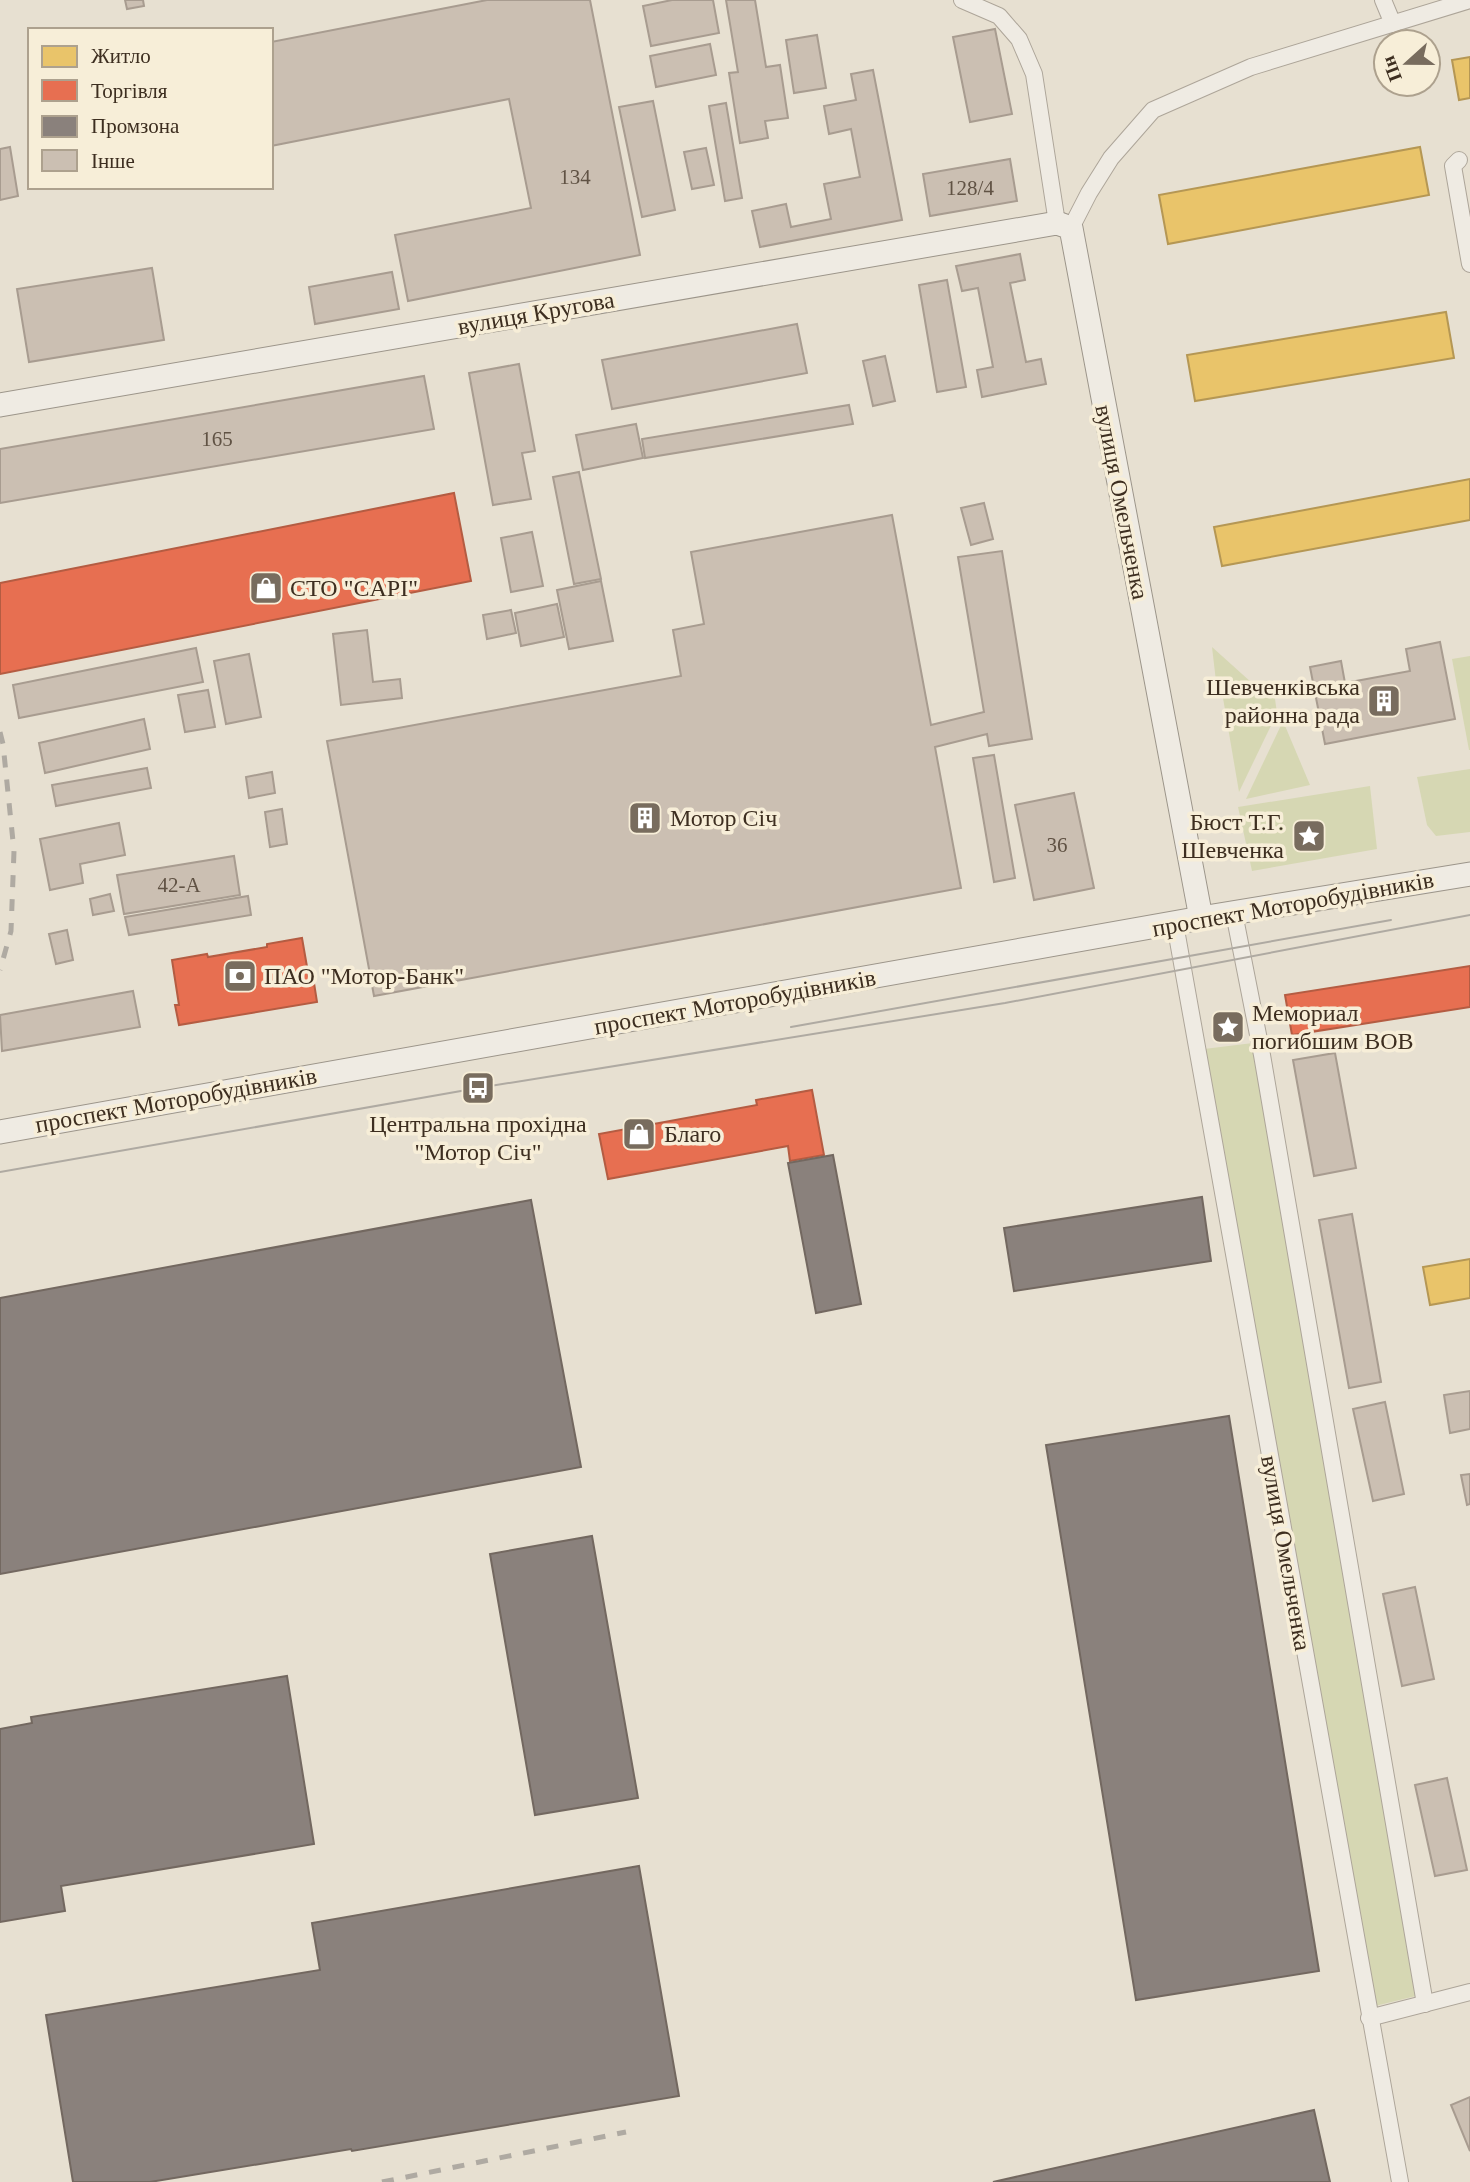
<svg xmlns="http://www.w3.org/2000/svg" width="1470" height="2182" font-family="Georgia,serif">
  <rect width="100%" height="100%" fill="#e7e0d1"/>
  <g fill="#d6d7b3">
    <path d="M1212 647 1252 683 1217 690Z"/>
    <path d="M1470 656V750H1469L1452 659Z"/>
    <path d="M1274 692 1277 713 1239 792 1223 698Z"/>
    <path d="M1283 721 1310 785 1246 799Z"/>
    <path d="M1470 769V832L1436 836 1427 825 1417 777Z"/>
    <path d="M1370 786 1377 849 1252 871 1238 807Z"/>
    <path d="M1253 1043 1416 1996 1375 2006 1204 1049Z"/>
  </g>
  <g fill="#e9c46a" stroke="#b59754" stroke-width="2">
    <path d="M1470 57V98L1459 100 1452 60Z"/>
    <path d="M1420 147 1429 195 1168 244 1159 195Z"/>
    <path d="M1446 312 1454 358 1195 401 1187 355Z"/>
    <path d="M1470 479V520L1222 566 1214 527Z"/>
    <path d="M1470 1259V1298L1430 1305 1423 1267Z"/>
  </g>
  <g fill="#e76f51" stroke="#b45c42" stroke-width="2">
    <path d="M454 493 471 581 0 674V583Z"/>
    <path d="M302 938 310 984 314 983 317 1002 179 1025 175 1005H179L172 960 207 954 208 957 267 947V944Z"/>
    <path d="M1470 966V1007L1292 1035 1285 995Z"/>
    <path d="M812 1090 824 1155 790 1161 788 1146 608 1179 599 1134 757 1105 756 1100Z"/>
  </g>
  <g fill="#8a817c" stroke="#736860" stroke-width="2">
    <path d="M833 1155 861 1304 816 1313 788 1163Z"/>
    <path d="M1202 1197 1211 1261 1014 1291 1004 1228Z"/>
    <path d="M531 1200 581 1467 0 1574V1298Z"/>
    <path d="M1229 1416 1319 1971 1136 2000 1046 1445Z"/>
    <path d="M592 1536 638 1798 535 1815 490 1554Z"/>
    <path d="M287 1676 314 1844 61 1886 65 1911 0 1922V1729L32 1723 31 1717Z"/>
    <path d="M639 1866 679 2096 352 2151 351 2149 150 2182H73L46 2015 320 1970 312 1923Z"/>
    <path d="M1314 2110 1330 2182H993Z"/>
  </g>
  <g fill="#cbbfb2" stroke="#a89c90" stroke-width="2">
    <path d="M125 0H143L144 6 127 9Z"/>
    <path d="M487 0H590L640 255 408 301 395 235 531 208 509 99 271 146V42Z"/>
    <path d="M672 0H713L719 33 651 46 643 6Z"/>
    <path d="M726 0H755L766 67 780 65 788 118 765 121 768 138 740 143 729 73 738 72Z"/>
    <path d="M995 29 1012 114 970 122 953 37Z"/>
    <path d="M817 35 826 88 794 93 786 40Z"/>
    <path d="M710 44 716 75 656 87 650 56Z"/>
    <path d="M873 70 902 220 760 247 752 211 786 204 791 227 831 219 824 184 860 177 851 129 829 134 824 106 856 100 851 74Z"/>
    <path d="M653 101 675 210 642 217 619 107Z"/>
    <path d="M726 103 742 198 725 201 709 106Z"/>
    <path d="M10 147 18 196 0 200V149Z"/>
    <path d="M706 148 714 185 692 189 684 152Z"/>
    <path d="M1010 159 1017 201 930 216 923 174Z"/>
    <path d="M1020 254 1025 280 1010 283 1026 362 1041 359 1046 384 982 397 977 370 993 367 978 288 962 291 956 266Z"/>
    <path d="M152 268 164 340 29 362 17 289Z"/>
    <path d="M392 272 399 309 315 324 309 287Z"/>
    <path d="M947 280 966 387 937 392 919 285Z"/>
    <path d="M797 324 807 373 612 409 602 360Z"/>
    <path d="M885 356 895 401 873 406 863 361Z"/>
    <path d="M519 364 535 451 522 453 531 499 493 505 469 373Z"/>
    <path d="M424 376 434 429 0 503V449Z"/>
    <path d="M849 405 853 424 645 458 642 439Z"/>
    <path d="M636 424 643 458 583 470 576 435Z"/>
    <path d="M579 472 601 579 574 584 553 477Z"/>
    <path d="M984 503 993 539 971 545 961 508Z"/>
    <path d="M892 515 931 725 984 712 958 557 1002 551 1032 739 989 746 987 734 935 747 961 888 374 996 327 741 681 676 673 630 704 624 691 552Z"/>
    <path d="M532 532 543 586 511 592 501 538Z"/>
    <path d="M601 581 613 641 569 649 557 590Z"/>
    <path d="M557 604 564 637 521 646 515 613Z"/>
    <path d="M511 610 516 633 487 639 483 615Z"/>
    <path d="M367 630 373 682 400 679 402 698 341 705 333 634Z"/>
    <path d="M1440 642 1455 719 1325 744 1310 667 1341 661 1345 683 1410 671 1406 649Z"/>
    <path d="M196 648 203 682 19 718 13 685Z"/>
    <path d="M249 654 261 717 226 724 214 661Z"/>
    <path d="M208 690 215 727 185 732 178 695Z"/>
    <path d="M144 719 150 749 45 773 39 743Z"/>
    <path d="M994 755 1015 878 994 882 973 758Z"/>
    <path d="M147 768 151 788 56 806 52 785Z"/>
    <path d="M272 772 275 793 249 798 246 777Z"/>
    <path d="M1074 793 1094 888 1034 900 1015 805Z"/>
    <path d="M282 809 287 844 270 847 265 812Z"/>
    <path d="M119 823 125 855 80 864 83 883 50 890 40 839Z"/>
    <path d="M234 856 240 895 124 914 117 875Z"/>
    <path d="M110 894 114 911 93 915 90 899Z"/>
    <path d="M248 896 251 915 129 935 125 917Z"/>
    <path d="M67 930 73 960 56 964 49 934Z"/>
    <path d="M133 991 140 1027 2 1051 0 1015Z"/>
    <path d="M1335 1053 1356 1168 1314 1176 1293 1060Z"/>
    <path d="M1352 1214 1381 1382 1349 1388 1319 1220Z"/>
    <path d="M1470 1391V1429L1450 1433 1444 1395Z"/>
    <path d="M1385 1402 1404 1494 1373 1501 1353 1409Z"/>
    <path d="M1470 1474V1504L1467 1505 1461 1475Z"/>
    <path d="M1415 1587 1434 1679 1402 1686 1383 1594Z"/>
    <path d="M1447 1778 1467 1870 1435 1876 1415 1785Z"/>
    <path d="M1470 2097V2151L1451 2105Z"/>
  </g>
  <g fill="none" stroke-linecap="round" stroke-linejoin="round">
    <defs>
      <g id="street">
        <path d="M962 0 999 16 1019 39 1034 74 1057 223"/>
        <path d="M1383 0 1393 24"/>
        <path d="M1459 160 1453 166 1470 264"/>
        <path d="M1071 228 1089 193 1111 158 1153 110 1251 67 1470 0"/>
        <path d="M1234 913 1262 1055 1425 2004"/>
        <path d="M1175 924 1400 2182"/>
        <path d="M1369 2018 1470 1992"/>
      </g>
      <g id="secondary">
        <path d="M0 405 1057 223 1071 228 1201 918"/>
        <path d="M0 1132 1201 918 1470 874"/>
      </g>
    </defs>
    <use href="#street" stroke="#ada599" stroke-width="18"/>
    <use href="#secondary" stroke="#9c958a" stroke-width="25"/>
    <use href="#street" stroke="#efebe3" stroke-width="16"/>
    <use href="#secondary" stroke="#efebe3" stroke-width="23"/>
    <g stroke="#afaaa2" stroke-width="2">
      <path d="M791 1027 1391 920"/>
      <path d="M0 1172 478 1088 1005 1003 1470 915"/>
    </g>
    <g stroke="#afaaa2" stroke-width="5" stroke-dasharray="12 12" stroke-linecap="butt">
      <path d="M0 732 3 744 14 851 11 931 0 970"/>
      <path d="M382 2182 626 2132"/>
    </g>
  </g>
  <defs>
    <symbol id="shop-square" viewBox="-11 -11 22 22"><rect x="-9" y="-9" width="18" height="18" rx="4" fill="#786c5e" stroke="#f7eed8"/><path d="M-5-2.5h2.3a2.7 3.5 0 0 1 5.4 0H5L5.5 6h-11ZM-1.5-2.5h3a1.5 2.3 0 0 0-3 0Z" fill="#fff"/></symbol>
    <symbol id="building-square" viewBox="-11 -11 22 22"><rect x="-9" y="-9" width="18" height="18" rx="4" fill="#786c5e" stroke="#f7eed8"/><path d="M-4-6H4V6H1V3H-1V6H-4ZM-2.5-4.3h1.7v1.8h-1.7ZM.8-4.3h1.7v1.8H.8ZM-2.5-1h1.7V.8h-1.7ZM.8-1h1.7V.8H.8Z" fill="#fff"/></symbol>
    <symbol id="sight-square" viewBox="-11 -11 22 22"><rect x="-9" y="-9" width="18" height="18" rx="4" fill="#786c5e" stroke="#f7eed8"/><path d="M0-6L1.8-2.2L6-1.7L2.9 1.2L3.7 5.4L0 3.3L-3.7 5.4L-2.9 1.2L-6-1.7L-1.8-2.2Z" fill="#fff"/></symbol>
    <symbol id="bank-square" viewBox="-11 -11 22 22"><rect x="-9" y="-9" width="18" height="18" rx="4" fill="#786c5e" stroke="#f7eed8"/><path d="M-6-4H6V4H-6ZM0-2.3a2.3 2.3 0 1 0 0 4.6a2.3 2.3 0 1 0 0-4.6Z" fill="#fff"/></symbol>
    <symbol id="bus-square" viewBox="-11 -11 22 22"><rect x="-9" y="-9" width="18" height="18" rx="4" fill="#786c5e" stroke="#f7eed8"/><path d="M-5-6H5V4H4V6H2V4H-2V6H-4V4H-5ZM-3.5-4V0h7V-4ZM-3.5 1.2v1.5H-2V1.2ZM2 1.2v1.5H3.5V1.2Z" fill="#fff"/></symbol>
  </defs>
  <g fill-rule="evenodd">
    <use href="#shop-square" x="247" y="569" width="38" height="38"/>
    <use href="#building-square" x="1365" y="682" width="38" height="38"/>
    <use href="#building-square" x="626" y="799" width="38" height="38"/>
    <use href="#sight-square" x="1290" y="817" width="38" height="38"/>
    <use href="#bank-square" x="221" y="957" width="38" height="38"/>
    <use href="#sight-square" x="1209" y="1008" width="38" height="38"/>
    <use href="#bus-square" x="459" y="1069" width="38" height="38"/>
    <use href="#shop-square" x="620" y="1115" width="38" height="38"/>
  </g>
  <g text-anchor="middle" stroke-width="7" stroke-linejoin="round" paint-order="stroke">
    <g font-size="21" fill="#605244">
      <text x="575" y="184">134</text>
      <text x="970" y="195">128/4</text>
      <text x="217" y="446">165</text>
      <text x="1057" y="852">36</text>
      <text x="179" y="892">42-А</text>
    </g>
    <g font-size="24" fill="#3d2e20" stroke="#f7eed8">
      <text transform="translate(536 313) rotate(-10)" y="8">вулиця Кругова</text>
      <text transform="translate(1122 502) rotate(79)" y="8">вулиця Омельченка</text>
      <text transform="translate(1293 904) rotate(-10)" y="8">проспект Моторобудівників</text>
      <text transform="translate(735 1002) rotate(-10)" y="8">проспект Моторобудівників</text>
      <text transform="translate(176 1100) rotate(-10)" y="8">проспект Моторобудівників</text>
      <text transform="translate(1286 1553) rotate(80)" y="8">вулиця Омельченка</text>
    </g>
    <g font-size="24" fill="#3d2e20" stroke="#f7eed8" text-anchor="start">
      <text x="290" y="596">СТО "CAPI"</text>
      <text x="1360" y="695" text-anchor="end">Шевченківська<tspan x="1360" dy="28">районна рада</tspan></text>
      <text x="670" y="826">Мотор Січ</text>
      <text x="1284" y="830" text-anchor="end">Бюст Т.Г.<tspan x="1284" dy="28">Шевченка</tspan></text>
      <text x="264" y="984">ПАО "Мотор-Банк"</text>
      <text x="1252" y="1021">Мемориал<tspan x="1252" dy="28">погибшим ВОВ</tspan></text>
      <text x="478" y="1132" text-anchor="middle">Центральна прохідна<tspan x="478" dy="28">"Мотор Січ"</tspan></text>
      <text x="664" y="1142">Благо</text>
    </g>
  </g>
  <rect x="28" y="28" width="245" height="161" fill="#f7eed8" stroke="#ada18e" stroke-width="2"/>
  <rect x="42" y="46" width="35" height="21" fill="#e9c46a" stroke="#ada18e" stroke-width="2"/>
  <text x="91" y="63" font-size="21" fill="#3d2e20">Житло</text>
  <rect x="42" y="80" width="35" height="21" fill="#e76f51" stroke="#ada18e" stroke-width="2"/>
  <text x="91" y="98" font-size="21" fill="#3d2e20">Торгівля</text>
  <rect x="42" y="116" width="35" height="21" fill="#8a817c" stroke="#ada18e" stroke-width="2"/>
  <text x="91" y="133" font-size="21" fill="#3d2e20">Промзона</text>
  <rect x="42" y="150" width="35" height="21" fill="#cbbfb2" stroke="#ada18e" stroke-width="2"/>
  <text x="91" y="168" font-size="21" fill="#3d2e20">Інше</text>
  <g transform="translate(1407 63) rotate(249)"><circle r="33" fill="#f7eed8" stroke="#ada18e" stroke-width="2"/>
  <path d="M0-5L12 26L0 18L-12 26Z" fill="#786c5e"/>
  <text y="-10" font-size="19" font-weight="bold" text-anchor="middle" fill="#3d2e20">Пн</text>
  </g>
</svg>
